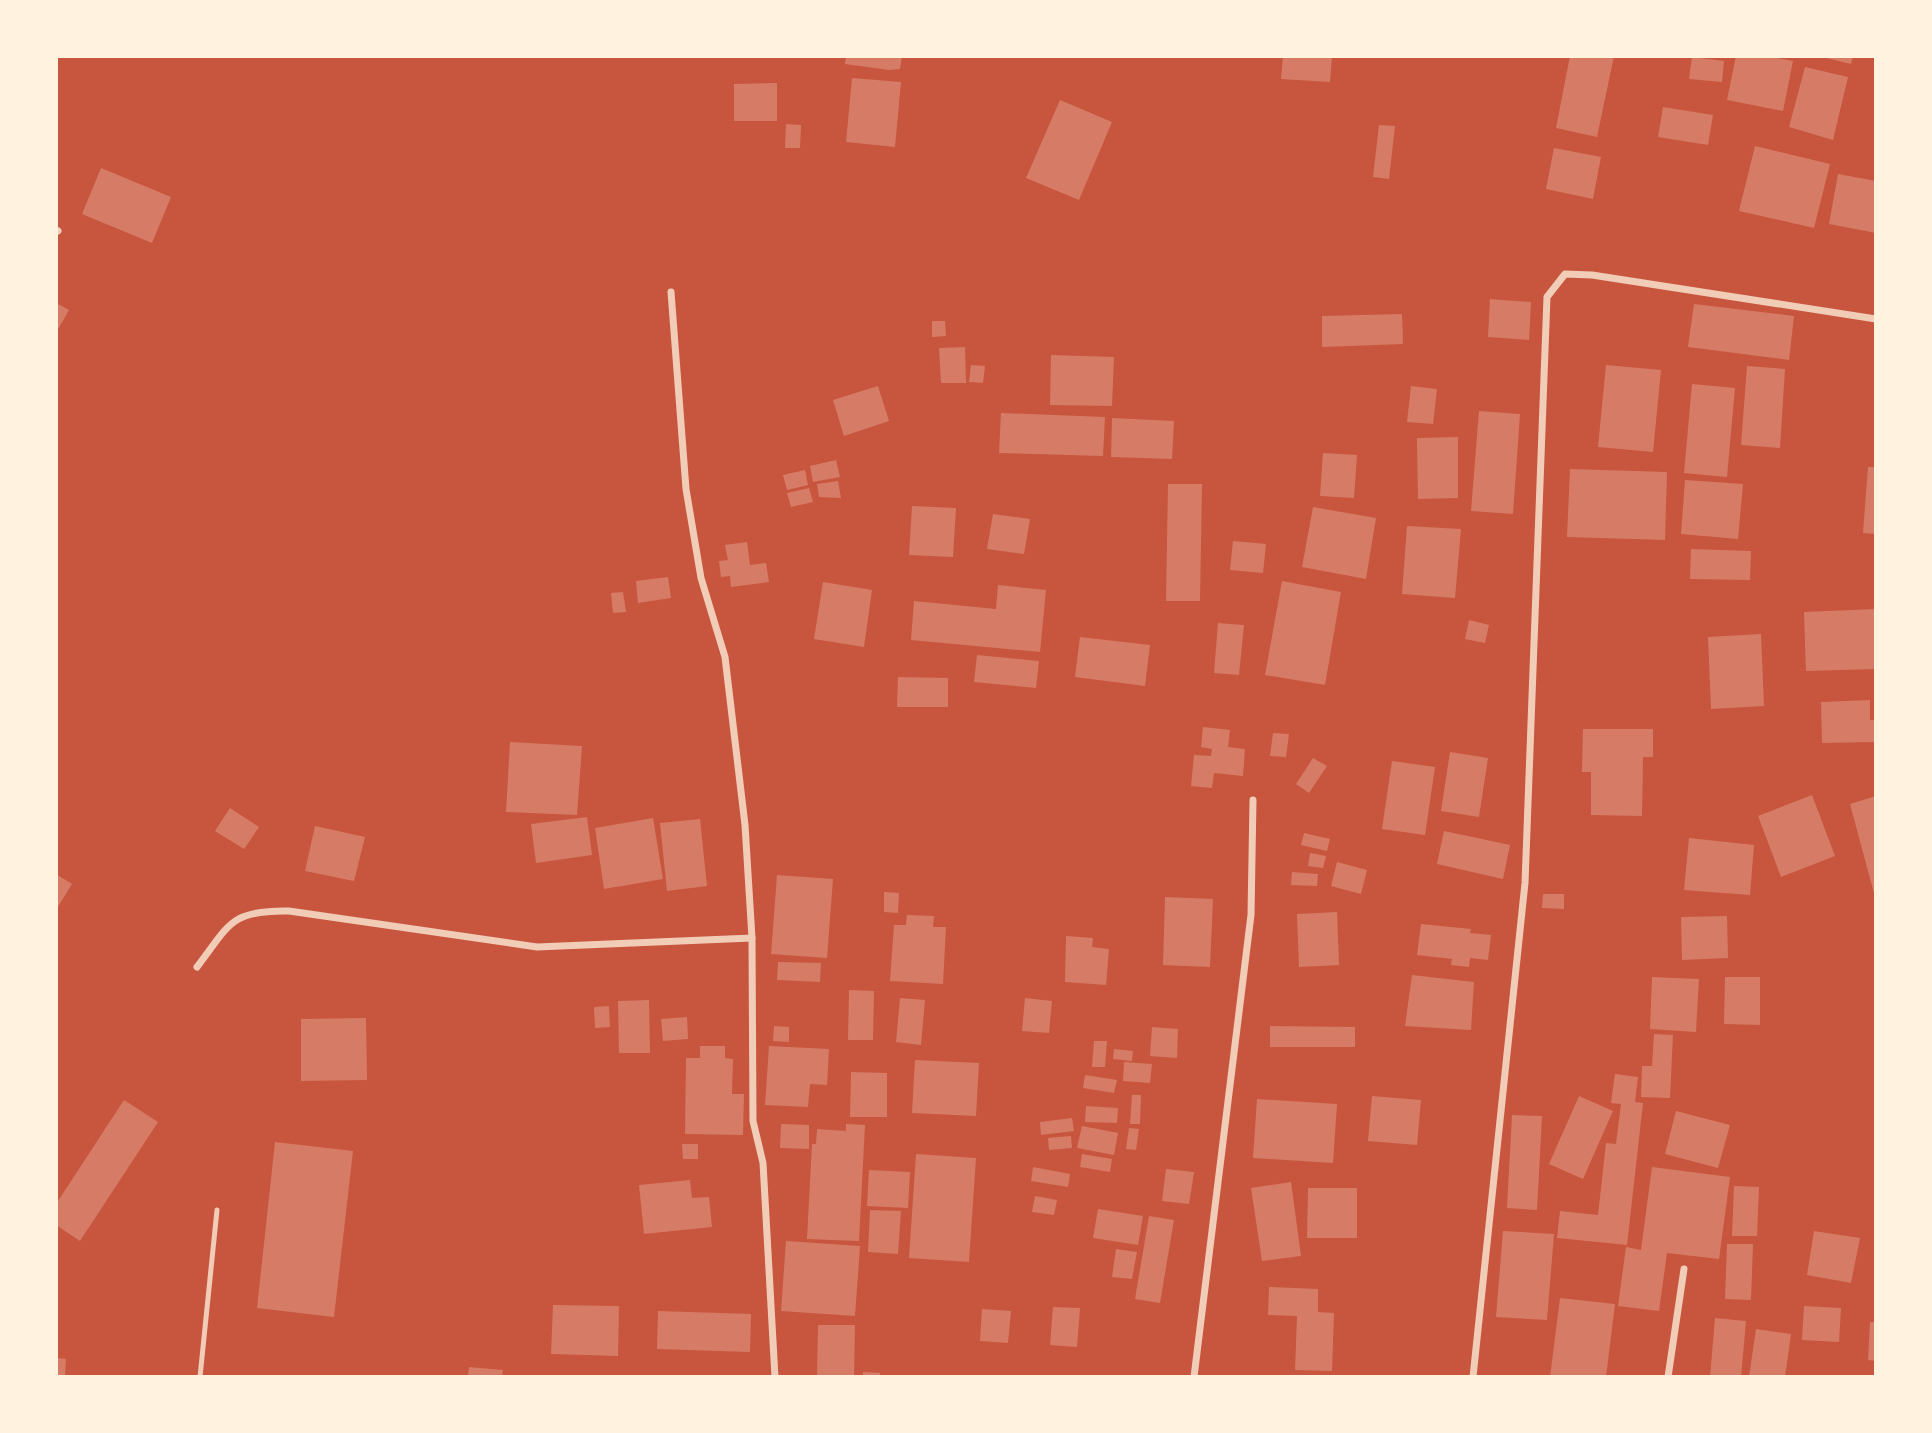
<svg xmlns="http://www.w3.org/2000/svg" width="1932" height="1433" font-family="'PT Sans',sans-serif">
  <rect width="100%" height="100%" fill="#c8553d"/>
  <g fill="#d67c66">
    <path d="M846 56H902L900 69 889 70 845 64Z"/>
    <path d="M1283 56H1332L1330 82 1281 79Z"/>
    <path d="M1570 56H1614L1597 137 1556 128Z"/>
    <path d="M1736 56H1765L1793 61 1783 111 1727 100Z"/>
    <path d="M1818 56H1853L1851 64Z"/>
    <path d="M1692 57 1724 61 1722 82 1689 79Z"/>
    <path d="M1805 67 1848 77 1833 140 1789 127Z"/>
    <path d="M852 78 901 82 895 147 846 142Z"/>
    <path d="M777 83V121H734V84Z"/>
    <path d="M1060 100 1112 122 1079 200 1026 178Z"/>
    <path d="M1663 107 1713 115 1708 145 1658 137Z"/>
    <path d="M786 124 801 125 800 148H785Z"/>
    <path d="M1379 125 1395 126 1389 179 1373 177Z"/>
    <path d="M1755 146 1830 164 1814 228 1739 211Z"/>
    <path d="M1554 148 1601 157 1593 199 1546 189Z"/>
    <path d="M101 168 171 197 152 243 82 214Z"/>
    <path d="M1838 174 1876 181V233L1829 224Z"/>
    <path d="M1490 299 1531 302 1529 340 1488 337Z"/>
    <path d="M56 303 69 310 56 333Z"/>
    <path d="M1694 304 1794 316 1789 360 1688 347Z"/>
    <path d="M1402 314 1403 344 1322 347V316Z"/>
    <path d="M932 321H945L946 336 932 337Z"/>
    <path d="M965 347 966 383H941L939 348Z"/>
    <path d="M1051 355 1114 357 1112 406 1050 405Z"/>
    <path d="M971 365 985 366 983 383 969 382Z"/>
    <path d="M1606 365 1661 370 1653 452 1598 447Z"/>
    <path d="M1747 366 1785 369 1780 448 1741 445Z"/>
    <path d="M1692 384 1735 388 1727 477 1684 473Z"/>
    <path d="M878 386 889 421 844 436 833 400Z"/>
    <path d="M1411 386 1437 389 1433 424 1407 422Z"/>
    <path d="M1479 411 1520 414 1513 514 1471 511Z"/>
    <path d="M1001 413 1105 417 1103 456 999 453Z"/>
    <path d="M1112 418 1174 421 1172 459 1111 457Z"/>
    <path d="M1458 437V498L1418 499 1417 438Z"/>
    <path d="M1323 453 1357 455 1354 498 1320 496Z"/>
    <path d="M836 460 840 477 813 482 810 466Z"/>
    <path d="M1868 467H1876V534L1863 533Z"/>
    <path d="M1570 469 1667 472 1665 540 1567 537Z"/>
    <path d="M805 470 808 485 787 490 783 475Z"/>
    <path d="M1685 480 1743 484 1738 539 1681 534Z"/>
    <path d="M838 481 841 498 819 497 817 484Z"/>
    <path d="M1168 484H1202L1200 601H1166Z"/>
    <path d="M809 488 813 502 791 507 787 493Z"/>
    <path d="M912 506 956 508 953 557 909 555Z"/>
    <path d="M1313 507 1376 518 1366 579 1302 567Z"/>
    <path d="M993 514 1030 519 1024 554 987 549Z"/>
    <path d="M1407 526 1461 529 1455 598 1402 594Z"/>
    <path d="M1233 541 1266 544 1263 573 1230 570Z"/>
    <path d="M747 542 750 565 766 563 769 582 731 587 730 576 721 577 719 561 728 560 725 545Z"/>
    <path d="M1691 549 1751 551 1750 580 1690 579Z"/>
    <path d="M668 577 671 598 638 603 636 581Z"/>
    <path d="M1282 581 1341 592 1325 685 1265 675Z"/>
    <path d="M823 582 872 590 864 647 814 639Z"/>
    <path d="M998 585 1046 590 1040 652 911 640 914 601 996 609Z"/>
    <path d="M623 592 626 612 613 613 611 593Z"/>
    <path d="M1876 609V669L1806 671 1804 612Z"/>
    <path d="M1469 620 1489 625 1485 643 1465 639Z"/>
    <path d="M1218 623 1244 625 1239 675 1214 673Z"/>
    <path d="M1761 634 1764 706 1711 709 1708 637Z"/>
    <path d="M1080 637 1150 645 1145 686 1075 677Z"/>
    <path d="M977 655 1039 661 1036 688 974 682Z"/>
    <path d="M898 677 948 678V707H897Z"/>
    <path d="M1870 700V720H1876V742L1822 743 1821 702Z"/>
    <path d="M1203 727 1230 730 1228 747 1245 749 1243 776 1214 773 1212 788 1191 786 1194 755 1211 756 1212 749 1201 747Z"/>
    <path d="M1583 729H1653V757H1643L1642 816 1591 815V772H1582Z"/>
    <path d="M1273 733 1289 734 1286 757 1270 756Z"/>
    <path d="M510 742 582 746 577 815 506 812Z"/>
    <path d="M1450 752 1488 758 1479 817 1441 811Z"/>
    <path d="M1313 758 1327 766 1309 793 1296 784Z"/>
    <path d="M1392 761 1435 767 1425 835 1382 829Z"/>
    <path d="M1812 795 1835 856 1781 877 1758 816Z"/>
    <path d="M1876 796V897H1875L1850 804Z"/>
    <path d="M230 808 259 827 244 849 215 831Z"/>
    <path d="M587 817 592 855 536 863 531 824Z"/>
    <path d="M653 818 663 879 604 889 595 828Z"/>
    <path d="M700 819 707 886 667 891 660 823Z"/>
    <path d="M315 826 365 837 354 881 305 871Z"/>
    <path d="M1444 831 1510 845 1503 879 1437 864Z"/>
    <path d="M1304 833 1330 839 1327 851 1301 845Z"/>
    <path d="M1689 838 1754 845 1750 895 1684 890Z"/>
    <path d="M1310 853 1326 856 1323 868 1308 866Z"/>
    <path d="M1337 862 1367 870 1361 894 1331 886Z"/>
    <path d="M1292 872 1318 874 1317 886 1291 885Z"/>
    <path d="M56 874 72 884 56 910Z"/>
    <path d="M777 875 833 879 827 958 771 954Z"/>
    <path d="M884 892 899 893 898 913 884 912Z"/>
    <path d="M1543 894H1564V909L1542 908Z"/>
    <path d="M1165 897 1213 899 1210 967 1163 965Z"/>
    <path d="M1337 912 1339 965 1299 967 1297 914Z"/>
    <path d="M907 915 934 916 933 927H946L943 984 890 981 894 925H906Z"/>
    <path d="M1727 916 1728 958 1682 960 1681 917Z"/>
    <path d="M1421 924 1471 929 1470 933 1491 935 1488 960 1470 958 1469 967 1451 965 1452 959 1417 955Z"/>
    <path d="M1066 936 1093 938 1092 947 1109 949 1106 985 1065 982Z"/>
    <path d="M778 962 821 963 820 982 777 980Z"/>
    <path d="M1412 975 1474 982 1471 1030 1405 1026Z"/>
    <path d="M1652 977 1699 979 1696 1032 1650 1029Z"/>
    <path d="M1725 977H1760V1025L1724 1024Z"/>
    <path d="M849 990 874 991 873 1040H848Z"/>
    <path d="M900 998 925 1000 921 1045 896 1042Z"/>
    <path d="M1025 998 1052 1001 1049 1033 1022 1031Z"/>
    <path d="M649 1000 650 1053H619L618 1001Z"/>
    <path d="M609 1006 610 1027 595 1028 594 1007Z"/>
    <path d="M687 1017 688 1039 663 1041 661 1019Z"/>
    <path d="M366 1018 367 1080 301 1081V1019Z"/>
    <path d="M774 1026 789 1027V1042L773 1041Z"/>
    <path d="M1270 1026 1355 1027V1047H1270Z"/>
    <path d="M1152 1027 1178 1029 1177 1058 1150 1056Z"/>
    <path d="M1654 1034 1673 1035 1670 1098 1641 1097 1642 1066H1652Z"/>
    <path d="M1094 1041H1107L1105 1067H1092Z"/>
    <path d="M700 1046H725V1058L733 1059 732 1094H744L743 1135 685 1134 686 1058H700Z"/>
    <path d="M769 1046 829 1049 827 1085 810 1084 808 1107 765 1105Z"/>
    <path d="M1114 1049 1133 1051 1132 1061 1113 1059Z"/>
    <path d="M915 1060 979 1063 976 1116 912 1113Z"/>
    <path d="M1124 1062 1152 1064 1150 1083 1123 1081Z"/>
    <path d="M851 1072 887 1073V1117H850Z"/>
    <path d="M1615 1074 1638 1077 1635 1102 1643 1103 1627 1245 1557 1238 1560 1211 1598 1215 1606 1143 1616 1144 1621 1104 1611 1103Z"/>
    <path d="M1085 1075 1117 1080 1114 1093 1083 1088Z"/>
    <path d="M1132 1095H1141L1140 1124H1130Z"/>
    <path d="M1372 1096 1421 1100 1417 1145 1368 1141Z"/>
    <path d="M1579 1096 1613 1111 1583 1179 1549 1164Z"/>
    <path d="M1257 1099 1337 1104 1333 1163 1253 1158Z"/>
    <path d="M124 1100 158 1122 80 1241 56 1225V1204Z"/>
    <path d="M1086 1106 1118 1108 1117 1123 1085 1122Z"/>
    <path d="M1676 1111 1730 1125 1718 1168 1665 1154Z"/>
    <path d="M1512 1115 1542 1116 1537 1210 1507 1208Z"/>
    <path d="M1072 1118 1074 1131 1041 1135 1040 1122Z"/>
    <path d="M781 1124 809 1125V1149L780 1148Z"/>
    <path d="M846 1124 865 1125 859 1241 807 1239 812 1144H816L817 1129 846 1131Z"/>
    <path d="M1082 1126 1118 1133 1114 1155 1077 1148Z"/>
    <path d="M1129 1128 1139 1129 1136 1150 1126 1149Z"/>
    <path d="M1071 1136 1072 1148 1049 1150 1048 1138Z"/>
    <path d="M275 1142 353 1151 334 1317 257 1308Z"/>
    <path d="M682 1144H698V1159H683Z"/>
    <path d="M916 1154 976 1158 969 1262 909 1258Z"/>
    <path d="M1082 1154 1112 1159 1110 1172 1080 1167Z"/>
    <path d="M1033 1167 1070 1174 1068 1187 1031 1181Z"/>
    <path d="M1652 1167 1730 1177 1719 1259 1667 1253 1659 1311 1618 1306 1626 1247 1641 1250Z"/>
    <path d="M1166 1169 1194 1172 1189 1204 1162 1201Z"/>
    <path d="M869 1170 910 1172 908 1208 867 1206Z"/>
    <path d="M690 1180 692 1198 709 1197 712 1227 644 1234 639 1185Z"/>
    <path d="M1291 1182 1301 1256 1262 1261 1251 1188Z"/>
    <path d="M1734 1186 1759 1187 1757 1236H1732Z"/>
    <path d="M1308 1188H1357V1238H1307Z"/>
    <path d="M1035 1196 1057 1200 1054 1215 1032 1212Z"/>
    <path d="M1098 1209 1143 1216 1138 1245 1093 1238Z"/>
    <path d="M870 1210 901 1211 898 1254 868 1252Z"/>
    <path d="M1149 1216 1174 1220 1160 1303 1135 1299Z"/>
    <path d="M1503 1231 1554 1234 1547 1320 1496 1317Z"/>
    <path d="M1814 1231 1860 1238 1851 1283 1807 1275Z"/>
    <path d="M786 1241 860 1246 855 1316 781 1311Z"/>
    <path d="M1727 1244H1753L1751 1300 1725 1299Z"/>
    <path d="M1116 1249 1137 1252 1132 1279 1112 1277Z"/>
    <path d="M1269 1287 1318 1289V1312L1334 1313 1332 1371 1295 1370 1297 1316 1268 1315Z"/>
    <path d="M1560 1298 1615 1304 1606 1377H1550Z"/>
    <path d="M553 1305 619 1306 618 1356 551 1354Z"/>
    <path d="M1804 1306 1841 1308 1839 1342 1802 1340Z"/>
    <path d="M1053 1307 1080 1308 1077 1347 1050 1345Z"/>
    <path d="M982 1309 1011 1311 1008 1343 980 1341Z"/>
    <path d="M658 1311 751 1314 750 1352 657 1349Z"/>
    <path d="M1715 1318 1746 1321 1741 1377H1710Z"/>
    <path d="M1870 1322H1876V1361L1868 1360Z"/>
    <path d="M818 1325H855L854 1377H817Z"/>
    <path d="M1756 1329 1791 1334 1785 1377H1749Z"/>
    <path d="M56 1358 66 1359 65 1377H56Z"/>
    <path d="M469 1367 503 1370 502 1377H468Z"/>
    <path d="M863 1372 880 1373V1377H863Z"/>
  </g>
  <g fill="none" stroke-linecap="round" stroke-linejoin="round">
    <path stroke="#f1ccb7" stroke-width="5" d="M200 1377 217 1210"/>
    <g stroke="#f1ccb7" stroke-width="7">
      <path d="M56 230 58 231"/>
      <path d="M671 292 686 489 701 578 725 657 745 825 752 938 753 1121 763 1163 775 1377"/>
      <path d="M197 967C230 924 230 910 289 911L537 947 752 938"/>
      <path d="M1194 1377 1251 915 1253 800"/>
      <path d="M1473 1377 1525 883 1547 297 1565 274 1592 275 1876 319"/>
      <path d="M1668 1377 1684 1269"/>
    </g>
  </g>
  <rect width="1932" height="1433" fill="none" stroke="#fff3e0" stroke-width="116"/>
</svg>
